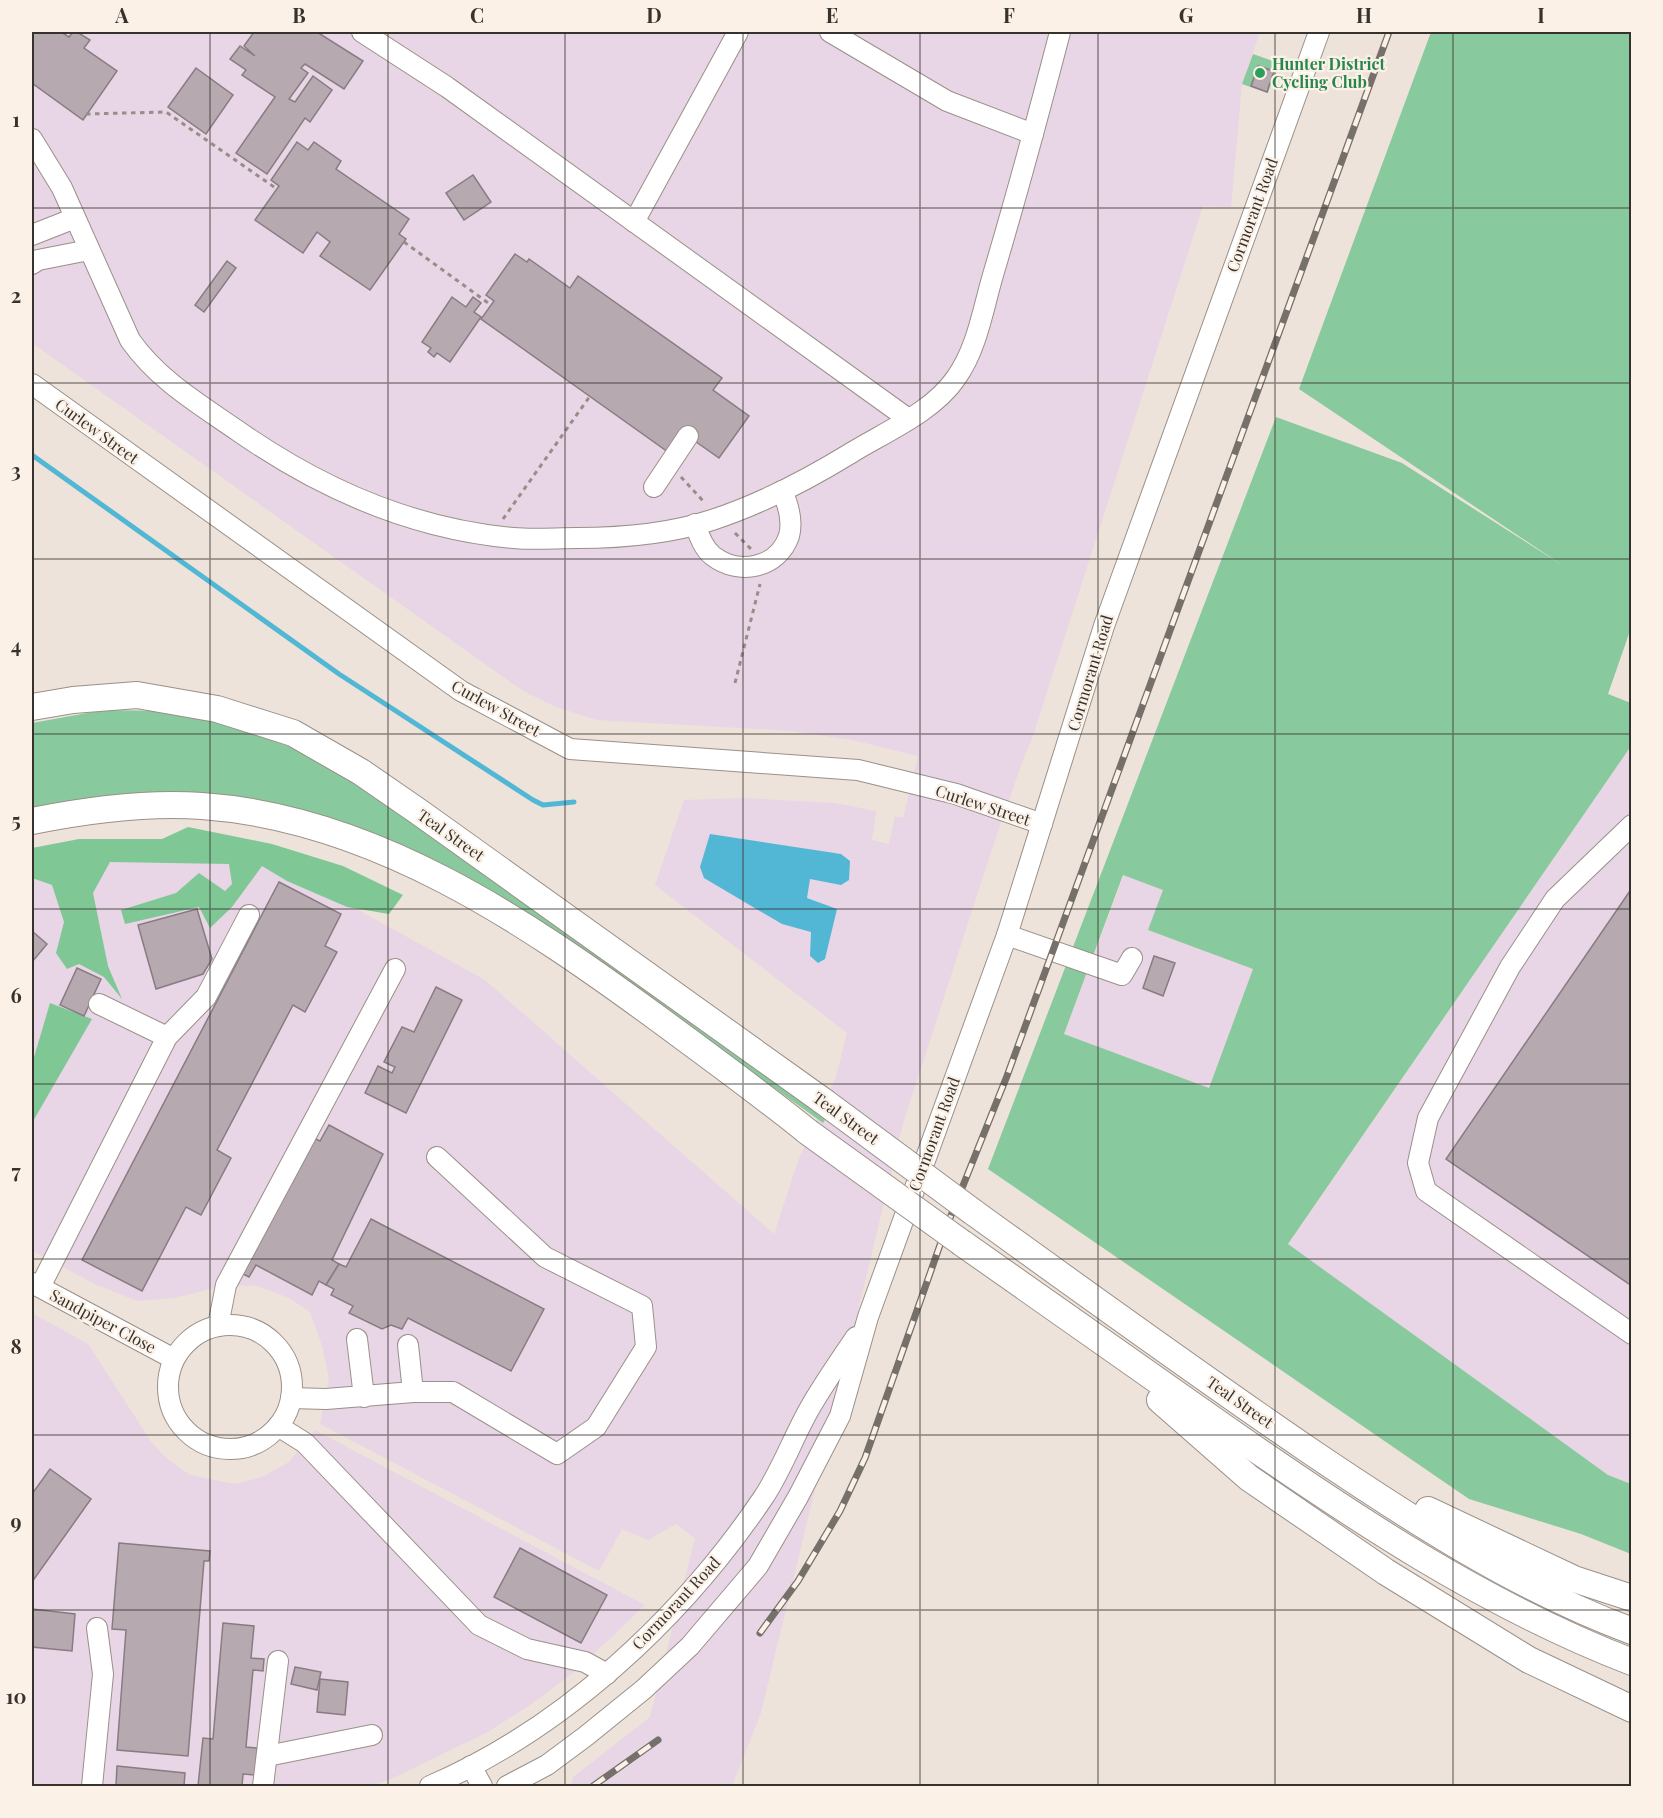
<svg xmlns="http://www.w3.org/2000/svg" width="1663" height="1818" font-family="'Playfair Display',serif">
  <rect width="100%" height="100%" fill="#eee3da"/>
  <g fill="#e8d5e5">
    <path d="M32 32H1260L1242 84 1231 207 1203 206 1031 742 1024 757 991 852 903 1124 761 1713 732 1786H571L573 1777 650 1717 695 1538 676 1524 648 1540 622 1529 599 1571 320 1424 329 1379 322 1346 310 1312 289 1298 257 1286 226 1285 175 1298 137 1301 97 1285 32 1251V853L239 849 360 911 485 980 774 1234 798 1161 836 1077 847 1033 655 885 684 800 743 798 835 803 876 811 872 840 889 844 895 816 903 818 918 756 852 740 792 731 597 720 556 707 523 691 32 343Z"/>
    <path d="M1631 746V1484L1608 1475 1288 1245Z"/>
    <path d="M1124 875 1164 890 1148 930 1253 969 1209 1088 1064 1034Z"/>
    <path d="M32 1313 88 1344 152 1443 165 1457 190 1475 235 1484 262 1477 289 1462 315 1430 645 1605 578 1669 533 1703 488 1732 393 1778 371 1786H32Z"/>
  </g>
  <g fill="#88c99d" fill-rule="evenodd">
    <path d="M1431 32H1631L1632 625 1608 694 1631 703V746L1288 1244 1608 1475 1631 1484V1554L1581 1534 1469 1499 988 1169 1276 417 1402 463 1565 567 1299 389ZM1123 875 1163 890 1148 930 1253 969 1209 1088 1064 1034Z"/>
    <path d="M1253 54 1278 63 1268 93 1242 84Z"/>
    <path d="M104 710 165 711 236 726 298 750 348 777 422 826 827 1117 823 1123 547 925 491 894 295 811 32 809V723Z"/>
  </g>
  <g fill="#7fc896">
    <path d="M188 827 272 844 343 866 403 895 389 914 347 907 287 881 262 866 232 907 210 928 199 907 125 924 121 910 176 893 199 873 225 891 232 884 229 864 110 862 93 893 108 966 122 999 104 977 79 964 67 969 56 953 64 922 52 885 32 878V848L79 839H162Z"/>
    <path d="M50 1003 92 1019 32 1123V1064Z"/>
  </g>
  <path fill="#52b7d4" d="M710 834 841 854 850 861 849 880 841 885 810 879 807 898 837 909 825 959 818 963 810 956 811 932 782 924 704 878 700 867Z"/>
  <g fill="none" stroke-linecap="round" stroke-linejoin="round">
    <path stroke="#52b7d4" stroke-width="5" d="M32 455 339 674 533 800 543 805 574 802"/>
  </g>
  <g fill="#b6aab0" stroke="#887c82" stroke-width="1.5">
    <path d="M32 32H61L69 37 73 32H77L90 40 84 48 117 71 83 120 32 83Z"/>
    <path d="M254 32H317L363 61 344 89 305 64 301 68 308 73 289 99 295 102 313 76 332 90 310 122 305 118 267 174 236 153 275 97 242 75 246 70 230 59 240 46 255 56 244 46Z"/>
    <path d="M1258 66 1274 71 1267 92 1251 86Z"/>
    <path d="M196 68 233 95 206 134 168 107Z"/>
    <path d="M297 142 308 150 314 142 341 161 336 169 409 219 399 234 406 239 370 290 320 256 330 242 317 232 303 253 255 220 279 186 271 180Z"/>
    <path d="M473 175 491 202 464 220 446 193Z"/>
    <path d="M515 254 527 262 529 259 570 288 578 276 722 378 713 390 749 416 719 458 682 432 668 452 481 319 494 301 486 295Z"/>
    <path d="M227 261 236 268 204 312 195 305Z"/>
    <path d="M452 297 466 307 473 297 481 303 474 312 481 317 450 362 437 353 434 357 428 352 431 348 422 342Z"/>
    <path d="M279 882 341 914 325 946 337 952 305 1012 293 1005 217 1150 231 1158 201 1215 186 1207 142 1291 82 1260Z"/>
    <path d="M1632 888V1286L1446 1159Z"/>
    <path d="M197 909 212 959 203 974 156 989 138 925Z"/>
    <path d="M32 931 47 944 32 962Z"/>
    <path d="M1154 956 1175 963 1163 996 1143 988Z"/>
    <path d="M77 968 101 979 84 1016 60 1005Z"/>
    <path d="M436 987 462 1000 406 1113 365 1093 378 1066 392 1073 395 1067 384 1062 402 1027 414 1032Z"/>
    <path d="M329 1125 383 1154 332 1260 339 1264 326 1285 319 1281 312 1295 256 1265 249 1277 241 1273 312 1137 320 1141Z"/>
    <path d="M371 1219 544 1309 511 1371 408 1318 402 1329 391 1325 382 1329 349 1313 353 1306 331 1295 334 1289 326 1285 339 1264 346 1267Z"/>
    <path d="M50 1469 91 1499 32 1582V1494Z"/>
    <path d="M119 1543 210 1551 209 1561H204L188 1756 117 1750 126 1630 112 1629Z"/>
    <path d="M520 1548 607 1595 581 1643 494 1597Z"/>
    <path d="M32 1609 75 1614 72 1651 32 1647Z"/>
    <path d="M223 1623 254 1626 251 1658 264 1659 263 1671 253 1670 246 1747 257 1748 255 1775 243 1774 242 1786H198L203 1738 213 1739Z"/>
    <path d="M295 1667 321 1672 317 1690 291 1684Z"/>
    <path d="M320 1679 348 1682 345 1715 317 1712Z"/>
    <path d="M117 1766 185 1773 184 1786H116Z"/>
  </g>
  <g fill="none" stroke-linecap="round" stroke-linejoin="round">
    <defs>
      <g id="minor">
        <path d="M362 32 447 87 907 418"/>
        <path d="M830 32 947 101 1033 134"/>
        <path d="M32 139 62 188 130 340C158 380 199 404 238 431 321 489 412 529 513 538 534 540 556 538 577 538 622 538 669 534 712 520 761 504 807 480 851 453 885 432 933 412 956 378 977 349 983 309 993 275 1017 194 1039 113 1060 32"/>
        <path d="M634 222 738 32"/>
        <path d="M32 235 75 218"/>
        <path d="M32 264 38 260 89 250"/>
        <path d="M32 384 461 691 570 749 858 770 956 794 1042 824"/>
        <path d="M654 487 688 436"/>
        <path d="M695 524C699 535 703 548 713 556 739 576 778 568 789 536 793 521 788 504 782 491"/>
        <path d="M1632 825 1555 899 1510 967 1428 1118 1418 1163 1426 1191 1632 1334"/>
        <path d="M1007 935 1122 975 1132 958"/>
        <path d="M99 1004 167 1037"/>
        <path d="M32 1283 174 1359"/>
        <path d="M40 1287 167 1037 206 997 249 915"/>
        <circle cx="230" cy="1387" r="62"/>
        <path d="M218 1326 226 1285 395 969"/>
        <path d="M357 1339 364 1397"/>
        <path d="M408 1345 413 1392"/>
        <path d="M291 1398 326 1399 413 1392H453L557 1454 596 1427 646 1347 642 1306 545 1257 437 1157"/>
        <path d="M278 1426 305 1443 479 1625 527 1649 585 1662 607 1674"/>
        <path d="M267 1756 372 1735"/>
        <path d="M471 1766 482 1786"/>
        <path d="M92 1786 103 1674 97 1628"/>
        <path d="M263 1786 278 1661"/>
        <path d="M430 1786C563 1729 682 1618 763 1498 782 1470 794 1435 811 1406 825 1382 841 1359 856 1337"/>
        <path d="M507 1786 547 1765 586 1736 644 1689 690 1646 758 1566 798 1497 840 1416 868 1317 1007 935 1104 626 1319 32"/>
      </g>
      <g id="major">
        <path d="M32 707 73 700 137 695 217 709 293 733 361 772 419 812 823 1101"/>
        <path d="M32 821C87 810 146 802 202 806 374 818 525 921 660 1020 710 1057 760 1093 808 1132"/>
        <path d="M973 1212C1084 1292 1194 1372 1307 1449 1409 1518 1516 1588 1632 1631"/>
        <path d="M962 1243C1049 1305 1137 1366 1225 1428 1353 1517 1484 1605 1632 1662"/>
        <path d="M1160 1400 1249 1478 1386 1572 1529 1660 1632 1709"/>
        <path d="M1428 1510 1574 1579 1632 1598"/>
      </g>
    </defs>
    <use href="#minor" stroke="#9a9088" stroke-width="22"/>
    <use href="#major" stroke="#9a9088" stroke-width="28"/>
    <g stroke="#968e87" stroke-width="3" stroke-dasharray="4.5 4.5" stroke-linecap="butt">
      <path d="M86 114 166 112 277 189"/>
      <path d="M404 242 491 305"/>
      <path d="M681 477 705 503"/>
      <path d="M503 519 590 396"/>
      <path d="M735 533 751 549"/>
      <path d="M735 683 760 584"/>
    </g>
    <use href="#minor" stroke="#fff" stroke-width="20"/>
    <use href="#major" stroke="#fff" stroke-width="26"/>
    <defs>
      <g id="rail">
        <path d="M760 1633 798 1581 840 1511 865 1458 946 1228 1007 1076 1389 32"/>
        <path d="M593 1786 658 1740"/>
      </g>
    </defs>
    <use href="#rail" stroke="#76706a" stroke-width="7"/>
    <use href="#rail" stroke="#fbf1e7" stroke-width="4.5" stroke-dasharray="14" stroke-linecap="butt"/>
    <defs>
      <g id="major-bridge">
        <path d="M823 1101 973 1212"/>
        <path d="M808 1132 962 1243"/>
      </g>
    </defs>
    <use href="#major-bridge" stroke="#9a9088" stroke-width="28" stroke-linecap="butt"/>
    <use href="#major-bridge" stroke="#fff" stroke-width="26"/>
  </g>
  <path fill="none" stroke="#36322e" stroke-width="1.5" stroke-opacity="0.55" d="M210 32V1786M388 32V1786M565 32V1786M743 32V1786M920 32V1786M1098 32V1786M1275 32V1786M1453 32V1786M32 208H1632M32 383H1632M32 559H1632M32 734H1632M32 909H1632M32 1084H1632M32 1259H1632M32 1435H1632M32 1610H1632"/>
  <circle fill="#2e9e5b" stroke="#fbf1e7" stroke-width="2" cx="1260" cy="73" r="6"/>
  <g text-anchor="middle" stroke-width="4.5" stroke-linejoin="round" paint-order="stroke">
    <g font-size="16" font-weight="bold" fill="#27864d" stroke="#fbf1e7" text-anchor="start">
      <text x="1272" y="70">Hunter District<tspan x="1272" dy="18">Cycling Club</tspan></text>
    </g>
    <g font-size="16" fill="#36322e" stroke="#fbf1e7">
      <text transform="translate(1252 215) rotate(-70)" y="6">Cormorant Road</text>
      <text transform="translate(97 431) rotate(36)" y="6">Curlew Street</text>
      <text transform="translate(1090 673) rotate(-73)" y="6">Cormorant Road</text>
      <text transform="translate(496 708) rotate(29)" y="6">Curlew Street</text>
      <text transform="translate(983 805) rotate(18)" y="6">Curlew Street</text>
      <text transform="translate(451 835) rotate(35)" y="6">Teal Street</text>
      <text transform="translate(846 1118) rotate(36)" y="6">Teal Street</text>
      <text transform="translate(934 1134) rotate(-70)" y="6">Cormorant Road</text>
      <text transform="translate(103 1321) rotate(28)" y="6">Sandpiper Close</text>
      <text transform="translate(1240 1402) rotate(35)" y="6">Teal Street</text>
      <text transform="translate(676 1603) rotate(-47)" y="6">Cormorant Road</text>
    </g>
  </g>
  <rect width="1663" height="1818" fill="none" stroke="#fbf1e7" stroke-width="66"/>
  <rect x="33" y="33" width="1597" height="1752" fill="none" stroke="#36322e" stroke-width="2"/>
  <g font-size="20" text-anchor="middle" font-weight="bold" fill="#36322e">
    <text x="122" y="23">A</text>
    <text x="299" y="23">B</text>
    <text x="477" y="23">C</text>
    <text x="654" y="23">D</text>
    <text x="832" y="23">E</text>
    <text x="1009" y="23">F</text>
    <text x="1186" y="23">G</text>
    <text x="1364" y="23">H</text>
    <text x="1541" y="23">I</text>
    <text x="16" y="127">1</text>
    <text x="16" y="303">2</text>
    <text x="16" y="478">3</text>
    <text x="16" y="653">4</text>
    <text x="16" y="828">5</text>
    <text x="16" y="1003">6</text>
    <text x="16" y="1179">7</text>
    <text x="16" y="1354">8</text>
    <text x="16" y="1529">9</text>
    <text x="16" y="1704">10</text>
  </g>
</svg>
